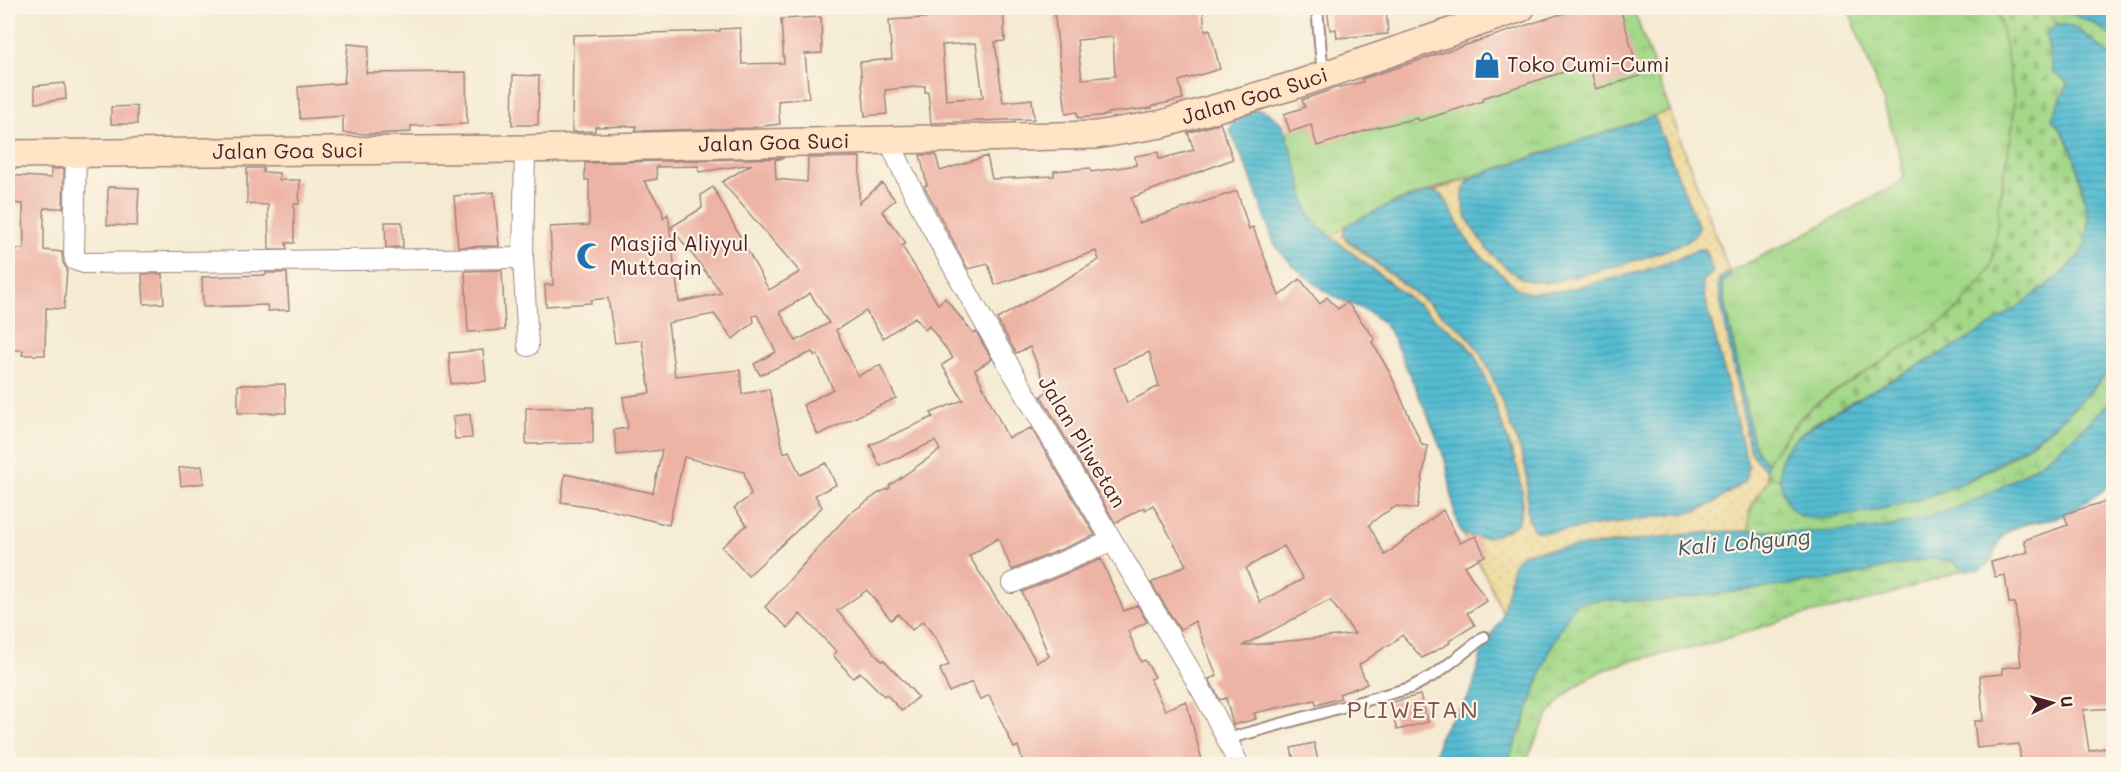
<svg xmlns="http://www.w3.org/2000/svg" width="2121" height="772" font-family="Mali,sans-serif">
  <defs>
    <pattern id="grass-tufts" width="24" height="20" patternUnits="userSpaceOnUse" patternTransform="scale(1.5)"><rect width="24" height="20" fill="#a3d888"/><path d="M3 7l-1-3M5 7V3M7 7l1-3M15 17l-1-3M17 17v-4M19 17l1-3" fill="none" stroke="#8eb976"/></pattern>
    <pattern id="wetland-marsh" width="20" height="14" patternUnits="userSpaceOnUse" patternTransform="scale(1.5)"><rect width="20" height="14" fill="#a3d888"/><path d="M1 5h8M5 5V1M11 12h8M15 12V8" fill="none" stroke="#8eb976"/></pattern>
    <pattern id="sand-dots" width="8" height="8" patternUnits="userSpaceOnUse" patternTransform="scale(1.5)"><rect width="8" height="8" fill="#eeda9e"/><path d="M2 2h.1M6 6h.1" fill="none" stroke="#cebb88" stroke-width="1.8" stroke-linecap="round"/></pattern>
    <pattern id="cemetery-stones" width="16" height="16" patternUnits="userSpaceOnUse" patternTransform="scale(1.5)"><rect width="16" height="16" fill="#a3d888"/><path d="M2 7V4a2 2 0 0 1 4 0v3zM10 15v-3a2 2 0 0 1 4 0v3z" fill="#8eb976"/></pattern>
    <pattern id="water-rules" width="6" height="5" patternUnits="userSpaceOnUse" patternTransform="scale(1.5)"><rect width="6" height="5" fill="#55bdd2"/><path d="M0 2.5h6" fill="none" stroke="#4899ab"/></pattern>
  </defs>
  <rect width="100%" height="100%" fill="#fcf5e5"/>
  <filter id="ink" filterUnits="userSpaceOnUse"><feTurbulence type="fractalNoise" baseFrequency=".0167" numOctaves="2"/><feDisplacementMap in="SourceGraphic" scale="12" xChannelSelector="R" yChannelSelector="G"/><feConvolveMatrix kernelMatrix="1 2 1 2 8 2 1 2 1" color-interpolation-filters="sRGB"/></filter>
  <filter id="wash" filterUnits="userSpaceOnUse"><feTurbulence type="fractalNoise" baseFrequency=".008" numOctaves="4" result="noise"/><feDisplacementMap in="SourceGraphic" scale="24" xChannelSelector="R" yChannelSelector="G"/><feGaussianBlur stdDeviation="1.35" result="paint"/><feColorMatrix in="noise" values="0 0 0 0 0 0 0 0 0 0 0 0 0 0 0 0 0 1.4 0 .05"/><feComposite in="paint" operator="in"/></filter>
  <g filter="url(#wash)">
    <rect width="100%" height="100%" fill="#f5ebd3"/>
    <g fill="url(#grass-tufts)" stroke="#767c5a" stroke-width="1.5">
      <path d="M1576 8H1633L1670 111 1398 201 1346 226 1332 237 1314 222 1308 213 1286 132 1336 117 1573 68 1556 15Z"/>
      <path d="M1848 8H1996C2007 44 2017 86 2013 124 2011 143 2006 163 2002 182 1997 207 1999 246 1990 267 1965 324 1866 368 1816 404 1797 417 1779 443 1767 463L1758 453 1752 439 1722 283 1730 277 1729 272 1798 238 1899 183 1904 177 1900 156 1883 101Z"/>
    </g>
    <g fill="url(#wetland-marsh)" stroke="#767c5a" stroke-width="1.5">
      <path d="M2046 8C2066 7 2098 24 2113 37V59C2098 46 2079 24 2057 24Z"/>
      <path d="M2113 365V398C2051 467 1966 518 1873 529 1832 534 1790 531 1749 531 1745 505 1760 499 1768 478H1780C1782 493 1787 509 1802 515 1815 521 1832 517 1846 515 1901 507 1958 490 2005 461 2045 436 2084 402 2113 365Z"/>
      <path d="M1929 558 1951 561 1964 570C1927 581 1892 595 1855 604 1831 610 1807 614 1784 620 1756 628 1729 639 1701 646 1662 656 1618 658 1584 681 1550 702 1540 730 1525 764H1507L1525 719 1549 651 1571 609 1578 602 1604 600 1658 601 1725 593 1841 578Z"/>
    </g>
    <path fill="url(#sand-dots)" stroke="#9c7c64" stroke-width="1.5" d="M1670 111 1729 272 1719 279 1718 287 1749 447 1756 460 1766 469 1767 481 1754 500 1749 512V531L1710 532 1525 553 1514 562 1503 614 1485 574 1462 533C1474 540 1485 536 1497 534 1503 533 1514 528 1517 523 1538 496 1486 385 1474 354L1465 342 1332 237 1346 226 1344 230 1345 239 1463 331C1487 355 1496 386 1508 418 1514 435 1523 452 1526 470 1531 491 1524 511 1534 530L1540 532 1560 531 1696 511 1714 503 1737 487 1744 481 1748 467 1703 290V281C1717 271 1711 264 1705 250L1704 249C1692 251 1682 258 1670 262 1645 271 1546 300 1524 292 1512 288 1478 254 1469 243 1458 229 1453 211 1443 196L1437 192H1430L1474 177 1468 182C1468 194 1466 208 1469 220 1471 232 1506 270 1518 276 1528 282 1539 282 1550 282L1636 260 1686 241 1692 237 1699 228 1654 116Z"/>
    <path fill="url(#cemetery-stones)" stroke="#767c5a" stroke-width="1.5" d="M1996 8H2046L2057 24 2046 35 2068 82 2052 119C2073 143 2075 159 2082 189 2087 208 2092 229 2084 247 2075 265 2054 280 2039 292 2017 308 1995 324 1971 338 1930 361 1887 381 1846 405 1827 416 1801 428 1788 448 1782 457 1779 468 1780 478H1768L1766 467 1769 459 1795 424 1814 405 1936 327 1956 311 1979 284 1989 270 1993 259 1999 204 2013 124 2014 98 2001 24Z"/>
    <g fill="url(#water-rules)" stroke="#506e7e" stroke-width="1.5">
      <path d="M2055 8C2076 7 2095 5 2113 15V37L2094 23Z"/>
      <path d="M2057 24C2078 24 2098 46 2113 59V365C2050 444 1955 500 1855 514 1838 516 1816 523 1799 515 1788 508 1783 496 1781 484 1778 471 1779 459 1787 448 1801 431 1821 420 1840 409 1871 390 1902 374 1935 357 1971 339 2005 317 2038 292 2055 279 2079 263 2086 242 2092 224 2086 204 2082 187 2075 157 2073 142 2052 119L2068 83 2053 72 2046 34Z"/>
      <path d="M1256 109 1267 112 1283 124 1300 179 1308 213 1319 227 1458 337 1474 354 1483 372 1518 470 1522 491V505L1517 524C1500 534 1482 544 1462 533 1451 517 1452 478 1444 457 1429 414 1408 371 1389 330 1372 309 1356 308 1334 296 1312 284 1288 263 1274 243L1250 175 1230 131 1234 117Z"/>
      <path d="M1654 116 1699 228C1694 251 1575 276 1550 282 1539 282 1527 282 1518 276 1496 264 1452 213 1465 187 1467 182 1471 180 1474 177Z"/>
      <path d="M1430 192H1437L1443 196 1465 237 1475 250 1518 289 1527 293 1561 291 1644 271 1675 260 1699 249H1704L1713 272 1703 281V290L1748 466 1746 477 1744 481 1714 503 1696 511 1560 531 1540 532 1534 530C1522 515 1530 489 1526 471 1523 452 1514 435 1508 418 1496 387 1487 355 1463 331L1343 236 1346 226C1373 211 1400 200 1430 192Z"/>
      <path d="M1729 272 1730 277 1722 283V288L1752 439 1758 453 1767 463 1766 469 1756 460 1749 447 1718 287 1719 279Z"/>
      <path d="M2113 398V483C2097 494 2080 508 2062 516 2045 523 2024 521 2008 532 1995 541 1997 559 1981 570H1964L1951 561 1929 558 1841 578 1725 593 1658 601 1604 600 1578 602 1571 609 1549 651 1525 719 1507 764H1433L1439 738 1448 722 1467 699 1473 687 1482 650 1501 620 1514 562 1521 554C1547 547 1576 548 1602 545 1641 540 1681 534 1720 532 1770 529 1821 535 1870 529 1964 519 2051 467 2113 398Z"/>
    </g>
    <g id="blocks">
      <g fill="#edb3a5" fill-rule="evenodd">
        <path d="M985 8H1003L1005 41 995 42 1003 102 1032 99 1034 119 931 123 928 92H925V86L885 90 887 114 865 116 860 62 892 59 889 20 939 17V10ZM976 43 983 97 946 100 942 45Z"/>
        <path d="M1091 8H1203L1205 31 1210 29 1220 69 1179 81 1183 99 1152 106V108L1108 113V115L1078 118 1077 112 1066 114 1054 11ZM1113 37 1115 76 1082 79 1077 40Z"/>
        <path d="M1327 8H1386L1388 34 1337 38 1336 29 1330 30Z"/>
        <path d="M1579 8H1620L1640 76 1596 89 1589 64 1482 98 1483 101 1419 121 1418 118 1374 128 1317 146 1311 125 1290 132 1284 114 1305 107 1302 100 1336 88 1363 82 1362 79Z"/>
        <path d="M821 17 822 53 805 54 809 98 778 101 780 124 750 128 636 131V126L595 127V131L572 132 573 35 720 31V29L740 28 742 64 784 63 781 19Z"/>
        <path d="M348 44 369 46 366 73 466 72 467 124 411 126V132L375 134 343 133V116L300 119 298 87 344 83Z"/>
        <path d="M513 75 539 76 538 125H512Z"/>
        <path d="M65 83 66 99 36 103 34 86Z"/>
        <path d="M137 106V124H111V107Z"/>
        <path d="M1220 123 1233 159 1131 198 1139 223 1237 191 1249 229 1253 227 1279 296 1300 279 1320 304 1327 297 1338 309 1347 302 1375 339 1372 342 1390 373 1422 445 1428 446 1417 509 1397 506 1381 515 1369 525 1385 555 1443 510 1460 543 1476 536 1485 556 1464 566 1487 601 1467 613 1475 625 1449 641 1450 643 1422 658 1402 635 1389 646 1388 645 1359 665 1367 684 1339 694 1341 698 1316 705 1315 700 1254 713 1256 719 1233 725 1226 698 1220 700 1209 679 1217 676 1195 621 1180 630 1151 583 1186 565 1153 505 1145 510 1144 507 1115 523 1041 396 1048 391 1030 347 1016 353 997 319 1099 260 1096 251 995 285 988 264 968 269 924 186 927 185 920 155H936L940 171 987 156 992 179 1054 176V171L1090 168 1091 172 1136 165 1135 156 1158 152 1159 159 1194 150 1188 133ZM1149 352 1159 386 1127 403 1114 368ZM1284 546 1303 579 1260 602 1246 568ZM1330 600 1355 634 1242 646Z"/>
        <path d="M860 157 859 203 882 183 895 200 882 211 906 243 902 246 938 304 945 298 973 333 976 332 992 359 975 370 1008 438 1031 428 1095 535 1012 570 998 538 969 556 1037 662 1049 656 1022 592 1101 559 1124 611 1137 605 1147 622 1128 631 1141 662 1145 660 1155 677 1150 679 1165 710 1186 701 1202 760 1184 765H1024L1018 746 1014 748 989 695 980 700 972 682 949 692 940 669 949 665 937 640 923 621 912 630 898 614 891 620 867 590 837 611 882 661 884 660 918 697 902 711 886 694 884 696 860 672 853 678 833 655 837 652 800 614 788 628 765 607 848 515 879 493 890 488 889 486 940 450 935 441 880 466 870 445 933 417 931 413 963 400 942 365 953 358 929 326 925 330 915 317 883 338 866 311 836 330 858 376 880 365 896 398 818 435 803 405 833 389 817 354 815 356 812 352 760 375 754 364 776 352 757 315 753 316 754 322 733 339 714 314 668 323 675 376 740 370 742 394 769 389 784 453 789 451 800 475 826 463 836 485 815 495 822 507 748 576 722 547 747 525 734 508 751 495 744 472 684 457 669 525 606 509 561 502 565 474 653 493 662 450 617 455 614 430 628 428 623 397 650 393 642 340 615 343 608 298 591 300V303L546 306 545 285H553L550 227 589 225V180H585V163L784 158 775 160 776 179 807 182 808 158ZM752 164 722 182 800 272 769 290 713 187 701 195 702 208 671 227 722 293 679 302 668 214 663 218 662 209 644 181 657 179 656 167 698 166 699 172ZM810 293 829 323 796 341 780 312Z"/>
        <path d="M247 168H263V172L279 173V180H300L299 204H294V243H286L287 249H269L268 205 247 204Z"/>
        <path d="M51 169H64L63 208H44V250L62 252 63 263 67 269 64 309 46 308 45 355H22L23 350H8L9 249H24L23 204 8 203V175L51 178Z"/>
        <path d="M108 187 139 188 137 226 107 225Z"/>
        <path d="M494 192 499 246 458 247 454 196Z"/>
        <path d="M385 222H402L403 247 386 248Z"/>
        <path d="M502 270 505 330 468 332 465 271Z"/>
        <path d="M266 273H287L289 310 268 311 267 305 203 307 202 277 266 275Z"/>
        <path d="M142 274H162L164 303 144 304Z"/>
        <path d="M483 350 486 381 451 384 449 353Z"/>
        <path d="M285 384 286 413H238V385Z"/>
        <path d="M593 407V443L526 444V408Z"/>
        <path d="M470 414 472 438 455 439 453 416Z"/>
        <path d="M202 466 204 483 181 486 179 468Z"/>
        <path d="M2114 499V708L2083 710 2089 751 2114 746V765H2021L2019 744 1977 748 1974 721H1983L1980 676 2003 674 2002 668 2021 666 2015 603H2009L2005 575 1995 577 1991 562 2028 552 2024 540 2068 525 2064 514Z"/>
        <path d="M1420 695 1428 722 1397 730 1389 703Z"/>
        <path d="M1314 743 1319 765H1295L1291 748Z"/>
      </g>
    </g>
  </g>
  <g filter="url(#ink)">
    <use href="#blocks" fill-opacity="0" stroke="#a0857f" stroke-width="1.5"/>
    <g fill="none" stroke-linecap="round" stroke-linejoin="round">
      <defs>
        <g id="lane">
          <path d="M1317 8 1323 76"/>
          <path d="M1227 739 1410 688 1436 674 1484 637"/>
        </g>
        <g id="street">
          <path d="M890 142C915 200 947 256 978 311 1029 402 1083 492 1137 582 1172 641 1211 700 1238 764"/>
          <path d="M525 149 523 258 528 346"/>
          <path d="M76 153 74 254 75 260 84 263 523 258"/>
          <path d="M1012 583 1112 541"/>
        </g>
        <g id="secondary">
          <path id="s1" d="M8 154 525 149 1096 135 1162 124 1292 86 1521 8"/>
        </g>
      </defs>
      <use href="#lane" stroke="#a0857f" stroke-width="14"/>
      <use href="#street" stroke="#a0857f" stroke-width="22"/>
      <use href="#secondary" stroke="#a0857f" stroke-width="30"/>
      <use href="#lane" stroke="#fff" stroke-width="10"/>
      <use href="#street" stroke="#fff" stroke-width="20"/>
      <use href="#secondary" stroke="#ffe4c6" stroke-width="27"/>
    </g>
  </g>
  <defs>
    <symbol id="shop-bare" viewBox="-9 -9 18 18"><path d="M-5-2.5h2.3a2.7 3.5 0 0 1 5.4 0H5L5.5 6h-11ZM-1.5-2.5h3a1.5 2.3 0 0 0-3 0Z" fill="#1f6fb2" stroke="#fcf5e5" stroke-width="2.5" paint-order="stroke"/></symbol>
    <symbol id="mosque-bare" viewBox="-9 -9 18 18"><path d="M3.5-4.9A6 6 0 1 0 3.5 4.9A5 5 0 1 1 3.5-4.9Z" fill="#1f6fb2" stroke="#fcf5e5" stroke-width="2.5" paint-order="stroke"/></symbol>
  </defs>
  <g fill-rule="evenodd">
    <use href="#shop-bare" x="1468" y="46" width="38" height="38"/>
    <use href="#mosque-bare" x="571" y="237" width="38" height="38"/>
  </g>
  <g text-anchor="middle" stroke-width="4.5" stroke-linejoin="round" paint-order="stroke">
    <g font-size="21" fill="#4a1f2b" stroke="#fcf5e5" text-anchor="start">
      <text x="1507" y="72">Toko Cumi-Cumi</text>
      <text x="610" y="251">Masjid Aliyyul<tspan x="610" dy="24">Muttaqin</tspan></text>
    </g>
    <g font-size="21" fill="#4a1f2b" stroke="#fcf5e5">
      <text dy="7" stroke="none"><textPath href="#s1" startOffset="1252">Jalan Goa Suci</textPath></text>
      <text dy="7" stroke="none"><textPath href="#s1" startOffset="766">Jalan Goa Suci</textPath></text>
      <text dy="7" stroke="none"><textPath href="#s1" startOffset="280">Jalan Goa Suci</textPath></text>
      <text transform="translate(1082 442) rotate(59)" y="7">Jalan Pliwetan</text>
    </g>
    <g font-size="22" font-style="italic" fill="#4e5665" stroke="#fcf5e5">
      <text transform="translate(1744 542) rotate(-5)" y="8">Kali Lohgung</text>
    </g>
    <g font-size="24" letter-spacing="1.5" fill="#835356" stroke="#fcf5e5">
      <text x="1413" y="718">PLIWETAN</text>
    </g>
  </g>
  <rect width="2121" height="772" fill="none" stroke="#fcf5e5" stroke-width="30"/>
  <g transform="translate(2052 703) rotate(85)" stroke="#fcf5e5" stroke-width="4.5" paint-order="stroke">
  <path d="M0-4.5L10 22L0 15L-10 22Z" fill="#4a1f2b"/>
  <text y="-9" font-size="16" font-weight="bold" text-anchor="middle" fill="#4a1f2b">U</text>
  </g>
</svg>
